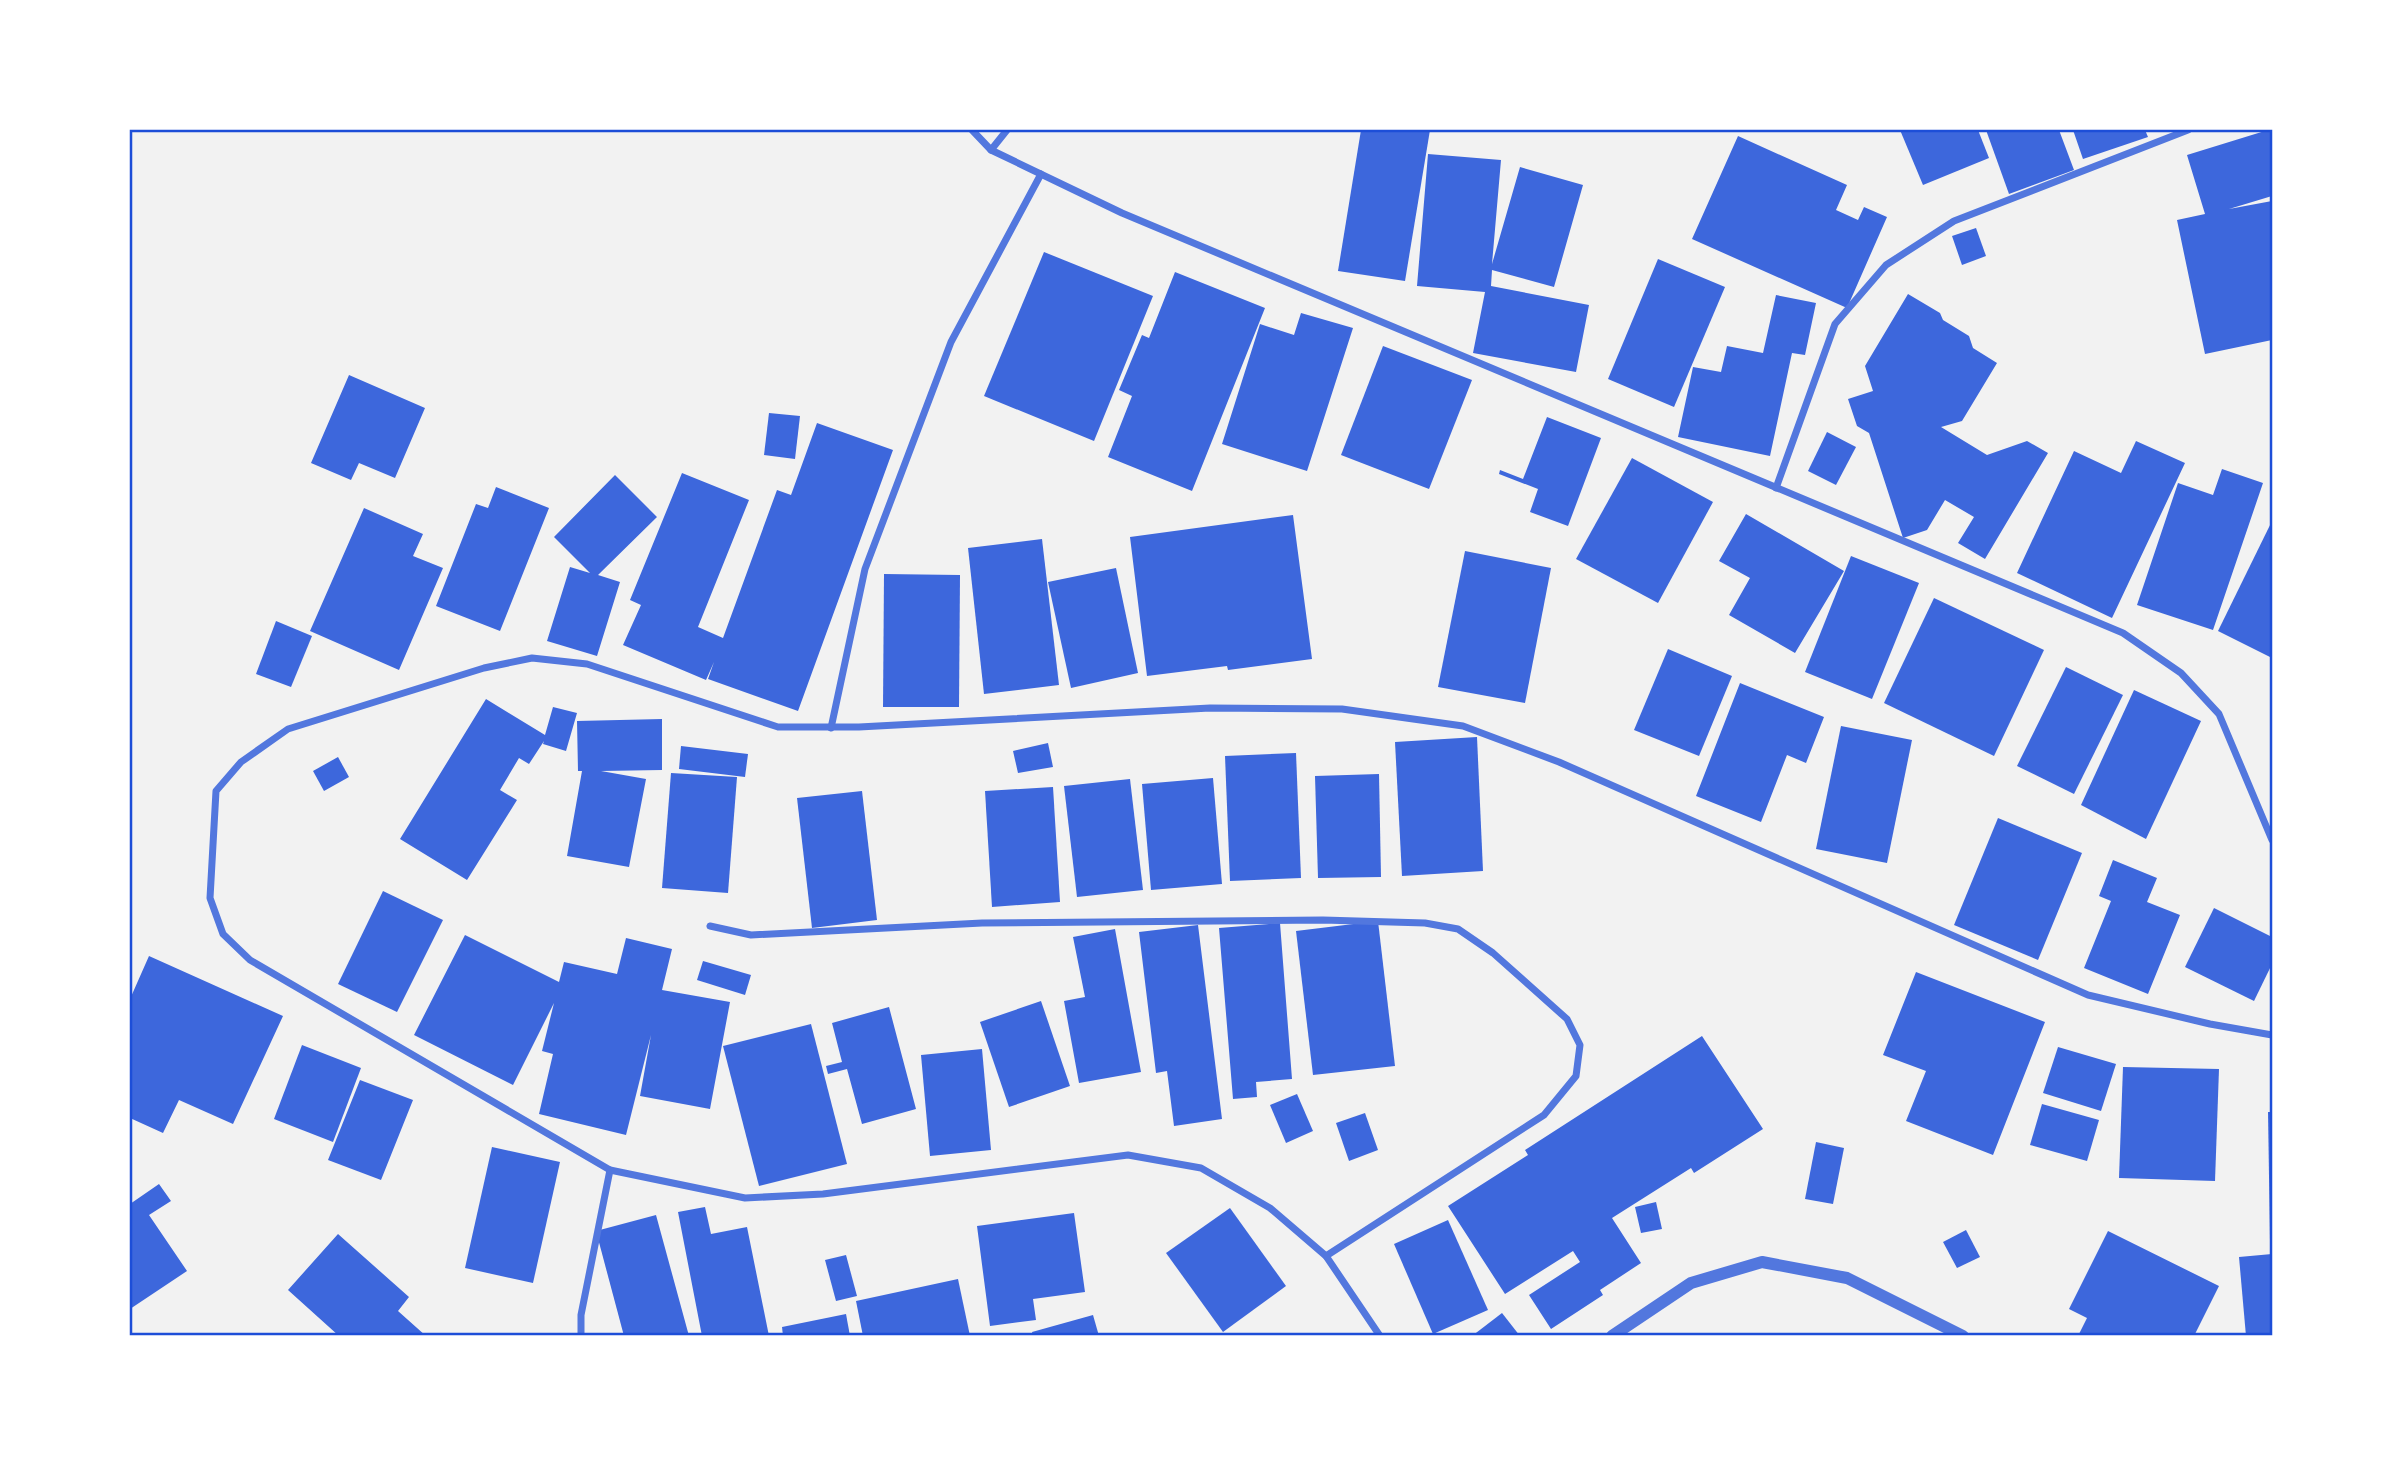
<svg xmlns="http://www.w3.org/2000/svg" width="2402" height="1465" font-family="'PT Sans Narrow',sans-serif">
  <rect width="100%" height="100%" fill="#f2f2f2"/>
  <g fill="#3d67dc">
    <path d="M1361 130H1430L1405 281 1338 271Z"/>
    <path d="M1900 130H1978L1989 158 1923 185Z"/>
    <path d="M1986 130H2059L2074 170 2009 194Z"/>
    <path d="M2073 130H2145L2148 137 2083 159Z"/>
    <path d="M2268 130H2272V196L2229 209 2272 201V340L2205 354 2177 220 2205 214 2187 155Z"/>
    <path d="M1738 136 1847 185 1836 210 1858 220 1864 207 1887 217 1847 308 1692 239Z"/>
    <path d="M1428 154 1501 160 1492 264 1520 167 1583 185 1554 287 1492 270 1491 286 1589 305 1576 372 1473 353 1485 292 1417 286Z"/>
    <path d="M1976 228 1986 256 1962 265 1952 236Z"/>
    <path d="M1044 252 1153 296 1094 441 984 396Z"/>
    <path d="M1658 259 1725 287 1674 407 1608 379Z"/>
    <path d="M1175 272 1265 308 1192 491 1108 457 1132 396 1119 390 1142 335 1149 338Z"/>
    <path d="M1908 294 1940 313 1943 320 1969 336 1973 348 1997 363 1962 421 1941 427 1987 455 2027 441 2048 453 1985 559 1958 543 1974 517 1945 500 1927 530 1903 538 1869 433 1857 426 1848 399 1873 391 1865 366Z"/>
    <path d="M1776 295 1816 303 1805 355 1792 353 1770 456 1678 437 1693 367 1721 372 1727 346 1763 353Z"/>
    <path d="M1301 313 1353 328 1307 471 1222 444 1260 324 1294 335Z"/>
    <path d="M1383 346 1472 380 1429 489 1341 455Z"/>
    <path d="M349 375 425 408 395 478 359 463 351 480 311 463Z"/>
    <path d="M769 413 800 416 795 459 764 455Z"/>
    <path d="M1547 417 1601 438 1568 526 1530 512 1538 489 1499 474 1500 470 1523 479Z"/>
    <path d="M817 423 893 450 798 711 708 679 714 662 706 680 623 645 641 605 630 600 682 473 749 500 698 627 723 638 777 490 791 495Z"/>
    <path d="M1827 432 1856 447 1836 485 1808 471Z"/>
    <path d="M2136 441 2185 463 2112 618 2017 573 2074 451 2121 473Z"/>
    <path d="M1632 458 1713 502 1658 603 1576 559Z"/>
    <path d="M2222 469 2263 483 2213 630 2137 605 2178 483 2213 495Z"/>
    <path d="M615 475 657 517 598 575 620 582 597 656 547 641 570 567 590 573 554 537Z"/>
    <path d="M496 487 549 508 500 631 436 606 476 504 488 508Z"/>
    <path d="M364 508 423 534 413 556 443 568 399 670 310 631Z"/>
    <path d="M1746 514 1844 571 1795 653 1729 615 1750 578 1719 561Z"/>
    <path d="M1293 515 1312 659 1228 670 1227 666 1147 676 1130 537Z"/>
    <path d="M2272 521V658L2218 631Z"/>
    <path d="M1042 539 1059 685 984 694 968 548Z"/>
    <path d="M1465 551 1551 568 1525 703 1438 687Z"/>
    <path d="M1851 556 1919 583 1872 699 1805 672Z"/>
    <path d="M1116 568 1138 673 1071 688 1048 582Z"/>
    <path d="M884 574 960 575 959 707H883Z"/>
    <path d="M1934 598 2044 650 1994 756 1884 703Z"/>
    <path d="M276 621 312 636 291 687 256 674Z"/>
    <path d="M1668 649 1732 676 1699 756 1634 730Z"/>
    <path d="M2066 667 2123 695 2074 794 2017 766Z"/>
    <path d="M1740 683 1824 717 1806 763 1787 755 1761 822 1696 796Z"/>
    <path d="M2134 690 2201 721 2146 839 2081 805Z"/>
    <path d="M486 699 545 735 553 707 577 713 566 751 543 744 544 741 529 764 519 758 500 790 517 800 467 880 400 839Z"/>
    <path d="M662 719V770L601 771 646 779 629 867 567 856 582 771H578L577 721Z"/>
    <path d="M1841 726 1912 740 1887 863 1816 849Z"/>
    <path d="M1477 737 1483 871 1402 876 1395 742Z"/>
    <path d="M1048 743 1053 767 1018 773 1013 751Z"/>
    <path d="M681 746 748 754 745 777 679 769Z"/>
    <path d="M1296 753 1301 878 1230 881 1225 756Z"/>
    <path d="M338 757 349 777 324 791 313 771Z"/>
    <path d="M671 773 737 777 728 893 662 888Z"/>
    <path d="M1379 774 1381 877 1318 878 1315 776Z"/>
    <path d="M1213 778 1222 884 1151 890 1142 784Z"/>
    <path d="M1130 779 1143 890 1077 897 1064 786Z"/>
    <path d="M1053 787 1060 902 992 907 985 791Z"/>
    <path d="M862 791 877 920 812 928 797 798Z"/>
    <path d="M1998 818 2082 853 2038 960 1954 925Z"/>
    <path d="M2113 860 2157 878 2147 902 2180 915 2148 994 2084 968 2111 901 2099 896Z"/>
    <path d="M383 891 443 920 397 1012 338 984Z"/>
    <path d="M2214 908 2272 937V964L2254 1001 2185 967Z"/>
    <path d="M1378 921 1395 1066 1313 1075 1296 931Z"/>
    <path d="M1280 923 1292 1079 1256 1082 1257 1097 1233 1099 1219 928Z"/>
    <path d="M1198 925 1222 1119 1174 1126 1167 1071 1156 1073 1139 932Z"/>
    <path d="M1115 929 1141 1072 1079 1083 1064 1001 1085 997 1073 937Z"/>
    <path d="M465 935 559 982 564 962 617 974 626 938 672 949 662 990 730 1002 710 1109 640 1096 651 1035 626 1135 539 1114 553 1054 542 1051 554 1003 513 1085 414 1035Z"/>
    <path d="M149 956 283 1016 233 1124 179 1100 163 1133 130 1118V999Z"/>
    <path d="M703 961 751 975 745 995 697 980Z"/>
    <path d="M1916 972 2045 1022 1993 1155 1906 1121 1926 1071 1883 1055Z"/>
    <path d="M1041 1001 1070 1086 1009 1107 980 1022Z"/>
    <path d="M889 1007 916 1109 862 1124 847 1069 828 1074 826 1066 842 1062 832 1023Z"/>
    <path d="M811 1024 847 1164 759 1186 723 1046Z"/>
    <path d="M1702 1036 1763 1129 1694 1173 1691 1168 1612 1218 1641 1263 1600 1290 1603 1295 1551 1329 1529 1295 1580 1262 1573 1251 1505 1294 1448 1206 1528 1155 1525 1150Z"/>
    <path d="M302 1045 361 1068 333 1142 274 1119Z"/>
    <path d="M2058 1047 2116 1064 2101 1111 2043 1093Z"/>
    <path d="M982 1049 991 1150 930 1156 921 1055Z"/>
    <path d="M2123 1067 2219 1069 2215 1181 2119 1178Z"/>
    <path d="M360 1080 413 1100 381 1180 328 1160Z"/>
    <path d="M1297 1094 1313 1131 1286 1143 1270 1105Z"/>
    <path d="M2042 1104 2099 1120 2087 1161 2030 1145Z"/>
    <path d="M2268 1112H2272V1241H2270Z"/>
    <path d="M1365 1113 1378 1150 1349 1161 1336 1123Z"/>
    <path d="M1816 1142 1844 1148 1833 1204 1805 1199Z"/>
    <path d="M492 1147 560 1162 533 1283 465 1268Z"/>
    <path d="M159 1184 171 1201 149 1215 187 1271 130 1309V1204Z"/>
    <path d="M1656 1202 1662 1229 1641 1233 1635 1207Z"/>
    <path d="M705 1207 711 1234 747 1227 769 1336H702L678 1212Z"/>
    <path d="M1230 1208 1286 1286 1223 1332 1166 1253Z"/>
    <path d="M1074 1213 1085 1292 1033 1299 1036 1320 990 1326 977 1226Z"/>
    <path d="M656 1215 689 1336H624L596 1231Z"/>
    <path d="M1448 1220 1488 1310 1433 1334 1394 1244Z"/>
    <path d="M1966 1230 1980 1257 1957 1268 1943 1242Z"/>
    <path d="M2108 1231 2219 1286 2194 1336H2078L2087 1318 2069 1309Z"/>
    <path d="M338 1234 409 1297 398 1311 426 1336H339L288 1290Z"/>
    <path d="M2272 1254V1336H2246L2239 1257Z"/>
    <path d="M846 1255 857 1296 836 1301 825 1260Z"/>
    <path d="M958 1279 970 1336H863L856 1301Z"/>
    <path d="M1502 1313 1520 1336H1472Z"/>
    <path d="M846 1314 850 1336H783L782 1327Z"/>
    <path d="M1093 1315 1099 1336H1033L1032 1332Z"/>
  </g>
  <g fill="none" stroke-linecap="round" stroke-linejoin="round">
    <g stroke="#5277de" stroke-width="7">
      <path d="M972 130 991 150 1122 213 2123 633 2181 673 2219 714 2272 840"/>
      <path d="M991 150 1007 130"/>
      <path d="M1776 488 1835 324 1886 265 1954 221 2188 130"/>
      <path d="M831 728 865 569 951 342 1041 174"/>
      <path d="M710 926 751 935 982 923 1323 920 1425 923 1458 929 1493 953 1567 1019 1580 1045 1576 1076 1544 1115 1326 1256"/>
      <path d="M610 1170 745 1198 823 1194 1128 1155 1201 1168 1270 1208 1326 1256 1380 1336"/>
      <path d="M581 1336V1315L610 1170 250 960 223 934 210 898 216 791 241 762 288 729 484 668 532 658 587 664 778 727H859L1210 708 1342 709 1463 726 1559 762 2088 995 2210 1024 2272 1035"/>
    </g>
    <path stroke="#5277de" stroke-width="12" d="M1612 1336 1691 1283 1762 1262 1847 1278 1963 1336"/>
  </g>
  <rect width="2402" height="1465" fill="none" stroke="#ffffff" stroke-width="262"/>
  <rect x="131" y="131" width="2140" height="1203" fill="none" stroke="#1d4ed8" stroke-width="2.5"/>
</svg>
